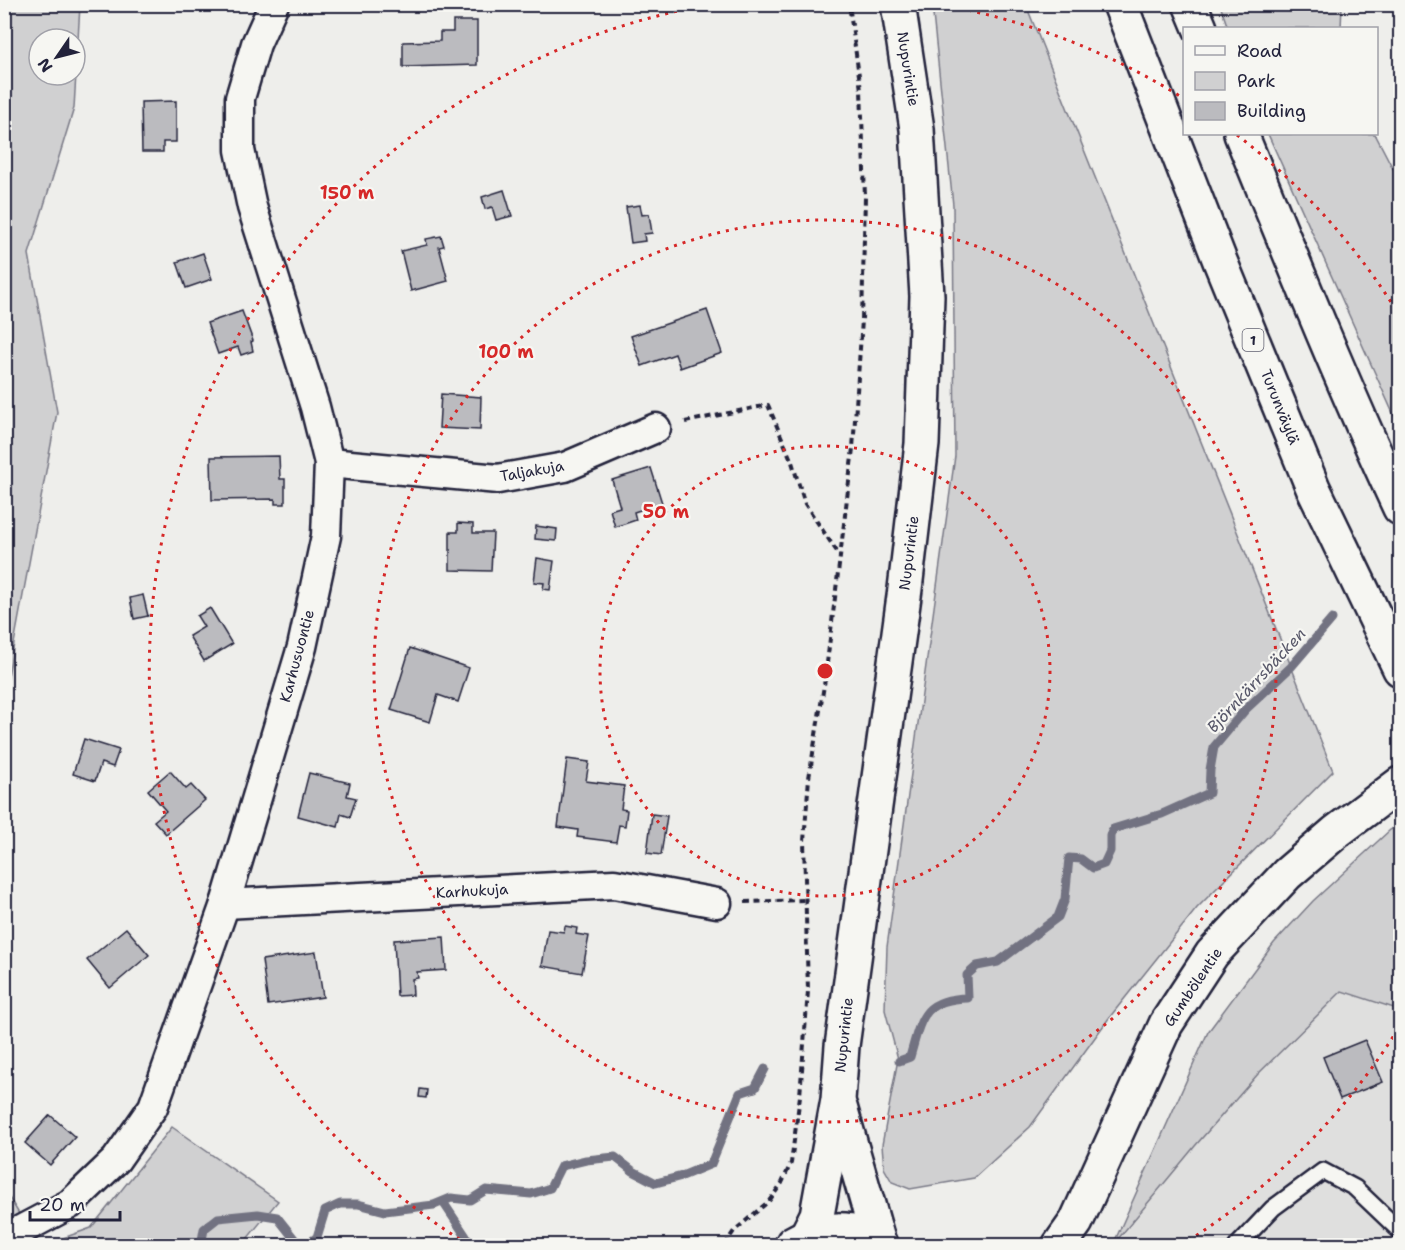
<svg xmlns="http://www.w3.org/2000/svg" width="1405" height="1250" font-family="'Shantell Sans',sans-serif">
  <rect width="100%" height="100%" fill="#eeeeeb"/>
  <filter id="ink" filterUnits="userSpaceOnUse"><feTurbulence type="fractalNoise" baseFrequency=".0167" numOctaves="2"/><feDisplacementMap in="SourceGraphic" scale="12" xChannelSelector="R" yChannelSelector="G"/><feConvolveMatrix kernelMatrix="1 2 1 2 8 2 1 2 1" color-interpolation-filters="sRGB"/></filter>
  <g filter="url(#ink)">
    <path fill="#dfdfde" d="M1342 991 1400 1010V1245L1114 1246 1195 1146 1258 1074Z"/>
    <g fill="#d0d0d1" stroke="#797986" stroke-width="1.5" fill-rule="evenodd">
      <path d="M5 4 80 5 74 108 29 254 57 412 5 692ZM39 39H75V75H39Z"/>
      <path d="M932 5H1026L1333 771 1197 908 1109 1018 1030 1127 974 1178 910 1189 892 1182 884 1168 882 1145 898 1059 885 1010 887 947 955 456 953 205Z"/>
      <path d="M1220 5H1342L1341 28H1228Z"/>
      <path d="M1268 134H1375L1400 182V429Z"/>
      <path d="M1400 824V1010L1342 991 1258 1074 1195 1146 1113 1245 1208 1032 1274 943 1313 901 1390 830Z"/>
      <path d="M172 1127 278 1201 242 1245H44L91 1228Z"/>
      <path d="M4 1190 39 1245H5Z"/>
    </g>
    <g fill="none" stroke-linecap="round" stroke-linejoin="round">
      <g stroke="#727281" stroke-width="9">
        <path d="M899 1061 910 1057C921 1019 922 999 968 998L967 975 977 966 998 962 1058 917 1065 899 1069 858 1081 859 1093 868 1104 864 1110 851V836L1113 829 1162 814 1209 793 1210 770 1214 747 1245 710 1291 667 1332 619"/>
        <path d="M443 1202 467 1238V1246"/>
        <path d="M201 1246 204 1229 218 1218 258 1214 277 1217 300 1246"/>
        <path d="M305 1246 317 1237 325 1211 340 1204H358L385 1211 434 1205 451 1198 470 1200 486 1190 531 1194 550 1188 561 1166 586 1160 615 1157 633 1171 656 1183 682 1176 711 1164 740 1093 755 1088 765 1069"/>
      </g>
    </g>
    <g fill="#bbbbbf" stroke="#22223b" stroke-width="1.5">
      <path d="M453 21H477V65L403 67V42L440 41V32H453Z"/>
      <path d="M176 101V142H163V152H142L141 102Z"/>
      <path d="M504 190 512 216 496 220 492 207 485 209 482 197Z"/>
      <path d="M640 205 642 215 649 214 652 233 644 234 645 241 631 243 626 207Z"/>
      <path d="M441 236 444 246 439 247 448 281 411 291 401 251 427 245 426 239Z"/>
      <path d="M203 253 212 279 186 288 177 262Z"/>
      <path d="M707 310 722 353 680 368 675 354 642 366 631 336Z"/>
      <path d="M242 311 253 341 251 342 253 351 241 355 238 347 218 354 207 323Z"/>
      <path d="M441 394 481 397 480 430 439 428Z"/>
      <path d="M279 456 280 479H285V504H275V499L212 500 211 457Z"/>
      <path d="M651 468 662 503 634 512 636 520 615 527 610 510 620 507 612 480Z"/>
      <path d="M458 523 473 524V533H493L491 571 450 570V532H458Z"/>
      <path d="M536 526 557 529 556 541 535 539Z"/>
      <path d="M537 558 554 561 550 590 543 589 544 583 534 582Z"/>
      <path d="M143 595 148 616 134 619 130 598Z"/>
      <path d="M210 608 232 644 204 661 189 636 204 627 197 616Z"/>
      <path d="M410 648 469 668 458 702 438 695 430 722 391 710Z"/>
      <path d="M84 739 119 750 113 767 101 763 95 781 73 774Z"/>
      <path d="M567 759 589 762 586 781 624 786 621 809 627 810 625 826 619 825 616 842 577 837 578 830 558 827Z"/>
      <path d="M170 771 186 789 191 785 205 800 166 834 154 821 166 811 148 790Z"/>
      <path d="M309 773 350 783 347 796 356 798 350 817 341 814 338 827 298 816Z"/>
      <path d="M652 814 667 816 661 855 647 853Z"/>
      <path d="M565 926 577 928 576 934 589 936 582 973 542 966 548 930 564 932Z"/>
      <path d="M126 928 149 955 110 988 87 960Z"/>
      <path d="M444 937 446 970 417 972 418 978 412 979 413 995 397 996 394 940Z"/>
      <path d="M316 952 323 997 268 1005 262 960Z"/>
      <path d="M1365 1040 1383 1082 1340 1099 1323 1057Z"/>
      <path d="M420 1089 427 1090 426 1098 419 1097Z"/>
      <path d="M50 1115 75 1137 50 1165 25 1143Z"/>
    </g>
    <g fill="none" stroke-linecap="round" stroke-linejoin="round">
      <defs>
        <path id="lane" d="M1237 1246 1273 1208 1323 1171 1355 1188 1400 1231"/>
        <g id="street">
          <path d="M329 463 498 479 565 467 656 428"/>
          <path d="M225 904 614 884 717 903"/>
          <path d="M4 1235 17 1232 70 1204 116 1160 153 1107 225 904 302 647 326 536 329 463 315 407 252 207 240 150V98L256 44 274 4"/>
        </g>
        <g id="secondary">
          <path d="M840 1107 879 1243"/>
          <path d="M807 1235 817 1215 838 1100 842 1046 905 589 922 444 927 296 917 129 898 4"/>
          <path d="M793 1243C820 1227 856 1223 881 1246"/>
          <path d="M1059 1246 1076 1222 1166 1024 1212 954 1287 874 1336 832 1400 784"/>
        </g>
        <g id="highway">
          <path d="M1120 4 1220 261 1313 488 1400 669"/>
          <path d="M1190 4 1200 28"/>
          <path d="M1241 134C1292 259 1343 385 1400 508"/>
        </g>
      </defs>
      <use href="#lane" stroke="#22223b" stroke-width="20"/>
      <use href="#street" stroke="#22223b" stroke-width="33"/>
      <use href="#secondary" stroke="#22223b" stroke-width="38"/>
      <use href="#highway" stroke="#22223b" stroke-width="38"/>
      <g stroke="#22223b" stroke-width="4" stroke-dasharray="6 4.5" stroke-linecap="butt">
        <path d="M685 422 768 405 792 462 805 504 840 556"/>
        <path d="M745 902 804 900"/>
        <path d="M727 1246 728 1240 734 1231 769 1201 782 1183 791 1163 800 1096 808 991 804 841 809 778 825 679 840 557 853 448 862 320 865 197 861 90 849 4"/>
      </g>
      <use href="#lane" stroke="#f6f6f2" stroke-width="15"/>
      <use href="#street" stroke="#f6f6f2" stroke-width="28"/>
      <use href="#secondary" stroke="#f6f6f2" stroke-width="33"/>
      <use href="#highway" stroke="#f6f6f2" stroke-width="33"/>
    </g>
  </g>
  <g fill="none" stroke="#d62828" stroke-width="3" stroke-dasharray="3 6">
    <circle cx="825" cy="671" r="225"/>
    <circle cx="825" cy="671" r="451"/>
    <path d="M1398 1029A676 676 0 0 1 1183 1244M467 1244A676 676 0 0 1 708 5M942 5A676 676 0 0 1 1183 98M1237 135A676 676 0 0 1 1398 313"/>
  </g>
  <g text-anchor="middle" stroke-width="4.5" stroke-linejoin="round" paint-order="stroke">
    <rect fill="#f6f6f2" stroke="#626272" stroke-width="1.5" x="1242.5" y="329" width="21" height="22" rx="4.5"/>
    <g font-size="14" font-weight="bold" fill="#22223b">
      <text x="1253" y="345">1</text>
    </g>
    <g font-size="15" fill="#22223b" stroke="#f6f6f2">
      <text transform="translate(908 69) rotate(81)" y="5">Nupurintie</text>
      <text transform="translate(1280 407) rotate(68)" y="5">Turunväylä</text>
      <text transform="translate(532 471) rotate(-10)" y="5">Taljakuja</text>
      <text transform="translate(909 553) rotate(-83)" y="5">Nupurintie</text>
      <text transform="translate(297 656) rotate(-75)" y="5">Karhusuontie</text>
      <text transform="translate(472 891) rotate(-3)" y="5">Karhukuja</text>
      <text transform="translate(1193 987) rotate(-56)" y="5">Gumbölentie</text>
      <text transform="translate(844 1035) rotate(-84)" y="5">Nupurintie</text>
    </g>
    <g font-size="16" font-style="italic" fill="#575769" stroke="#f6f6f2">
      <text transform="translate(1256 680) rotate(-47)" y="6">Björnkärrsbäcken</text>
    </g>
  </g>
  <circle cx="825" cy="671" r="9" fill="#d62828" stroke="#f6f6f2" stroke-width="3"/>
  <g font-size="18" text-anchor="middle" font-weight="bold" fill="#d62828" stroke="#f6f6f2" stroke-width="4.5" stroke-linejoin="round" paint-order="stroke">
    <text x="347" y="199">150 m</text>
    <text x="506" y="358">100 m</text>
    <text x="666" y="518">50 m</text>
  </g>
  <rect width="1405" height="1250" fill="none" stroke="#f6f6f2" stroke-width="24"/>
  <rect x="12" y="12" width="1381" height="1226" fill="none" stroke="#22223b" stroke-width="2" filter="url(#ink)"/>
  <rect x="1183" y="27" width="195" height="108" fill="#f6f6f2" stroke="#a1a1a9" stroke-width="1.5"/>
  <rect x="1195" y="46" width="30" height="9" fill="#f6f6f2" stroke="#a1a1a9" stroke-width="1.5"/>
  <text x="1237" y="57" font-size="18" fill="#22223b">Road</text>
  <rect x="1195" y="72" width="30" height="18" fill="#d0d0d1" stroke="#a1a1a9" stroke-width="1.5"/>
  <text x="1237" y="87" font-size="18" fill="#22223b">Park</text>
  <rect x="1195" y="102" width="30" height="18" fill="#bbbbbf" stroke="#a1a1a9" stroke-width="1.5"/>
  <text x="1237" y="117" font-size="18" fill="#22223b">Building</text>
  <g transform="translate(57 57) rotate(235)"><circle r="28" fill="#f6f6f2" stroke="#a1a1a9" stroke-width="1.5"/>
  <path d="M0-4.5L10 22L0 15L-10 22Z" fill="#22223b"/>
  <text y="-9" font-size="16" font-weight="bold" text-anchor="middle" fill="#22223b">N</text>
  </g>
  <path d="M30 1211v9h90v-9" fill="none" stroke="#22223b" stroke-width="3"/>
  <text x="39" y="1211" font-size="18" fill="#22223b" stroke="#f6f6f2" stroke-width="4.5" paint-order="stroke">20 m</text>
</svg>
